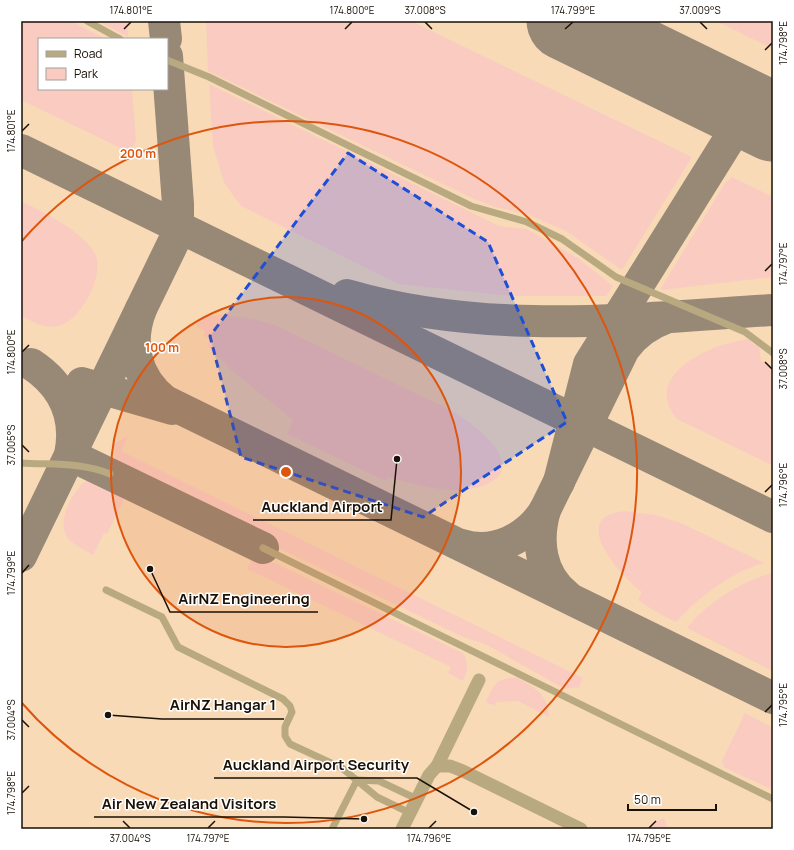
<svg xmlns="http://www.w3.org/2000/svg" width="794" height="850" font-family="Manrope,sans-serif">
  <rect width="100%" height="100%" fill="#fce7d0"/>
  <path fill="#f8dab7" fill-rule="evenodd" d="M21 21H773V829H21ZM39 39H167V89H39Z"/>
  <g fill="#faccc1">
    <path d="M21 21H71L106 39H39V89H132L136 140 131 153 21 100Z"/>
    <path d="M98 21H127L128 37Z"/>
    <path d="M206 21H411L692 157 622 270 566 231 527 214 495 207 474 199 208 71Z"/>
    <path d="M716 21H773V49Z"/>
    <path d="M209 84 499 226 527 229 579 259 613 286 606 296H512L398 284 241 206 224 183 213 146Z"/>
    <path d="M732 177 773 197V277L662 290 661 288 725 183Z"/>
    <path d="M21 201C43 212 83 231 95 254 106 274 80 322 58 326 44 329 33 322 21 316Z"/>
    <path d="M222 315 253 319 275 325C315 345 356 364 396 384 418 395 442 404 463 418 484 432 528 470 483 486 454 496 416 485 388 477L386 481 287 434 293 420 230 369 208 346 211 340 203 336 205 331 196 326C203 316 210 316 222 315Z"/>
    <path d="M749 338 753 344 759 346 761 361 773 366V466L677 419C648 384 686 359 716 347 726 343 738 342 749 338Z"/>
    <path d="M128 436 121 451 583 678 579 687 565 689 485 644 463 637 123 473 116 465 114 444Z"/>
    <path d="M98 478 104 479 128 490 107 534 104 533 93 555C87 551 70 543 67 537 57 521 71 495 83 483 87 480 92 479 98 478Z"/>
    <path d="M625 511 655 515 681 523 764 563C731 572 699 597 676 622L653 610 638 600 642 592C621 576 566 516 625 511Z"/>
    <path d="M254 553 463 653C469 663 468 670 463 681L448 673 451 667 247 569Z"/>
    <path d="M773 573V671L687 628C704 605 744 579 773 573Z"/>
    <path d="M517 677C535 688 549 695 549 717L518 701 496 702 495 706 486 702C495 682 495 680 517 677Z"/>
    <path d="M745 713 773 728V790L723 767 724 764 721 763Z"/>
    <path d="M664 818 668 829H644Z"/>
  </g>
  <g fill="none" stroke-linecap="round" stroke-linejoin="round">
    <g stroke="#988876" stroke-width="32">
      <path d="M164 21 166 39"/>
      <path d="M21 150 773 517"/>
      <path d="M347 295C488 336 630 319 773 310"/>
      <path d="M141 309C128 343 135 377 165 401L773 698"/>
      <path d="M31 364C63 385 78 416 70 455L263 548"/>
      <path d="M82 383 172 409"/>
      <path d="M559 482 589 364 748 109"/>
      <path d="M545 510C536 541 540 575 567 596"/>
      <path d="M462 545C494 555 528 538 545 510L624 349C635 334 649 324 666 318"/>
      <path d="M21 556 175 239 178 219V204L167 56"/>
    </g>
    <path stroke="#988876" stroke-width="79" d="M566 21 773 122"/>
    <g stroke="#b9a981" stroke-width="7">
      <path d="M87 21 120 39"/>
      <path d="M167 60 209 77 471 206 527 222 562 239 616 277 745 332 773 353"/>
      <path d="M21 463C52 465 81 462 110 474"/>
      <path d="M263 548 773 799"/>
      <path d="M106 590 162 617 178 647 283 699 290 706 292 712 285 727V736L290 744 342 768 377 797 410 813"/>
      <path d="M357 780 379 781 417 799"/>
      <path d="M332 829 357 780"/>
    </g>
    <g stroke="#b9a981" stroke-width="13">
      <path d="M437 766H450L463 771 581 829"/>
      <path d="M402 829 429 775 437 766 479 680"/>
    </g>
  </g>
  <path fill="#1d4ed8" fill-opacity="0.2" stroke="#1d4ed8" stroke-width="3" stroke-dasharray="8 5" stroke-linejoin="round" d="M348 153 488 242 567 422 423 517 241 457 210 336Z"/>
  <path fill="none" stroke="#1a1107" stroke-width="1.5" d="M425 22 432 29M700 22 707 29M124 29 131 22M345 29 352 22M565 29 573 22M765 50 772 43M22 131 29 124M765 271 772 264M22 352 29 345M765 362 772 369M22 445 29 452M765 492 772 485M22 573 29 565M765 712 772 705M22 720 29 727M22 793 29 786M123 821 130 828M208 828 215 821M429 828 436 821M649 828 656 821"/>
  <circle cx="286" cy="472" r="175" fill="#de550c" fill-opacity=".12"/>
  <g fill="none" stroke="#de550c" stroke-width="2">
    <circle cx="286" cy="472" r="175"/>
    <path d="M21 242A351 351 0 1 1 21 702"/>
  </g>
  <circle cx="286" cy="472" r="6" fill="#de550c" stroke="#fff" stroke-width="2"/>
  <g font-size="12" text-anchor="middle" font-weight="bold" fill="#de550c" stroke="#fff" stroke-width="3" stroke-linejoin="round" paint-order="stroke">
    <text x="138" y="158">200 m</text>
    <text x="162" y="352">100 m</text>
  </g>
  <path fill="none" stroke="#1a1107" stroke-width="1.5" d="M397 459L391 520H253M150 569L170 612H318M108 715L162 719H284M474 812L417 778H214M364 819L284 817H94"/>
  <g fill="#1a1107" stroke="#fff" stroke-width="1.5">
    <circle cx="397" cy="459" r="4"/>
    <circle cx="150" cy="569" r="4"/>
    <circle cx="108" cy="715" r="4"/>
    <circle cx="474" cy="812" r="4"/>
    <circle cx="364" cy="819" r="4"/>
  </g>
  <g font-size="15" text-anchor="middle" font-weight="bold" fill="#1a1107" stroke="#fff" stroke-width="3" stroke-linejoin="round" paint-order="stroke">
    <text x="322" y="512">Auckland Airport</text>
    <text x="244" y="604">AirNZ Engineering</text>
    <text x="223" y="710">AirNZ Hangar 1</text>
    <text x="316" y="770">Auckland Airport Security</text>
    <text x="189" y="809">Air New Zealand Visitors</text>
  </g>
  <rect width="794" height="850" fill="none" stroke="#ffffff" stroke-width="44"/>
  <rect x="38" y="38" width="130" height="52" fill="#ffffff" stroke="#a3a09c"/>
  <rect x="46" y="51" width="20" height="6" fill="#b9a981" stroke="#a3a09c"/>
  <text x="74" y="58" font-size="12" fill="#1a1107">Road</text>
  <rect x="46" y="68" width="20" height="12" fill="#faccc1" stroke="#a3a09c"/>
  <text x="74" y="78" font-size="12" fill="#1a1107">Park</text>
  <path d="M628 804v6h88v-6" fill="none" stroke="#1a1107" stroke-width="2"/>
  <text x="634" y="804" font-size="12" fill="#1a1107" stroke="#ffffff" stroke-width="3" paint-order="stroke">50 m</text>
  <rect x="22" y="22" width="750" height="806" fill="none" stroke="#1a1107" stroke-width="1.5"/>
  <g font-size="10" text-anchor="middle" fill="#1a1107">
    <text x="131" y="14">174.801°E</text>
    <text x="352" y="14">174.800°E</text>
    <text x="425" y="14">37.008°S</text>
    <text x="573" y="14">174.799°E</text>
    <text x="700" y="14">37.009°S</text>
    <text transform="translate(783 43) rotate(-90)" y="4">174.798°E</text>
    <text transform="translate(11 131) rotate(-90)" y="4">174.801°E</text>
    <text transform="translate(783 264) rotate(-90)" y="4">174.797°E</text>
    <text transform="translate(11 352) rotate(-90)" y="4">174.800°E</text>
    <text transform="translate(783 369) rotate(-90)" y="4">37.008°S</text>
    <text transform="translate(11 445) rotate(-90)" y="4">37.005°S</text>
    <text transform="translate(783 485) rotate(-90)" y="4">174.796°E</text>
    <text transform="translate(11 573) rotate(-90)" y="4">174.799°E</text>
    <text transform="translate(783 705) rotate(-90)" y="4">174.795°E</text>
    <text transform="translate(11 720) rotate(-90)" y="4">37.004°S</text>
    <text transform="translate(11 793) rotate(-90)" y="4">174.798°E</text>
    <text x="130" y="842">37.004°S</text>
    <text x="208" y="842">174.797°E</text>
    <text x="429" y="842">174.796°E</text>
    <text x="649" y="842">174.795°E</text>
  </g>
</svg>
